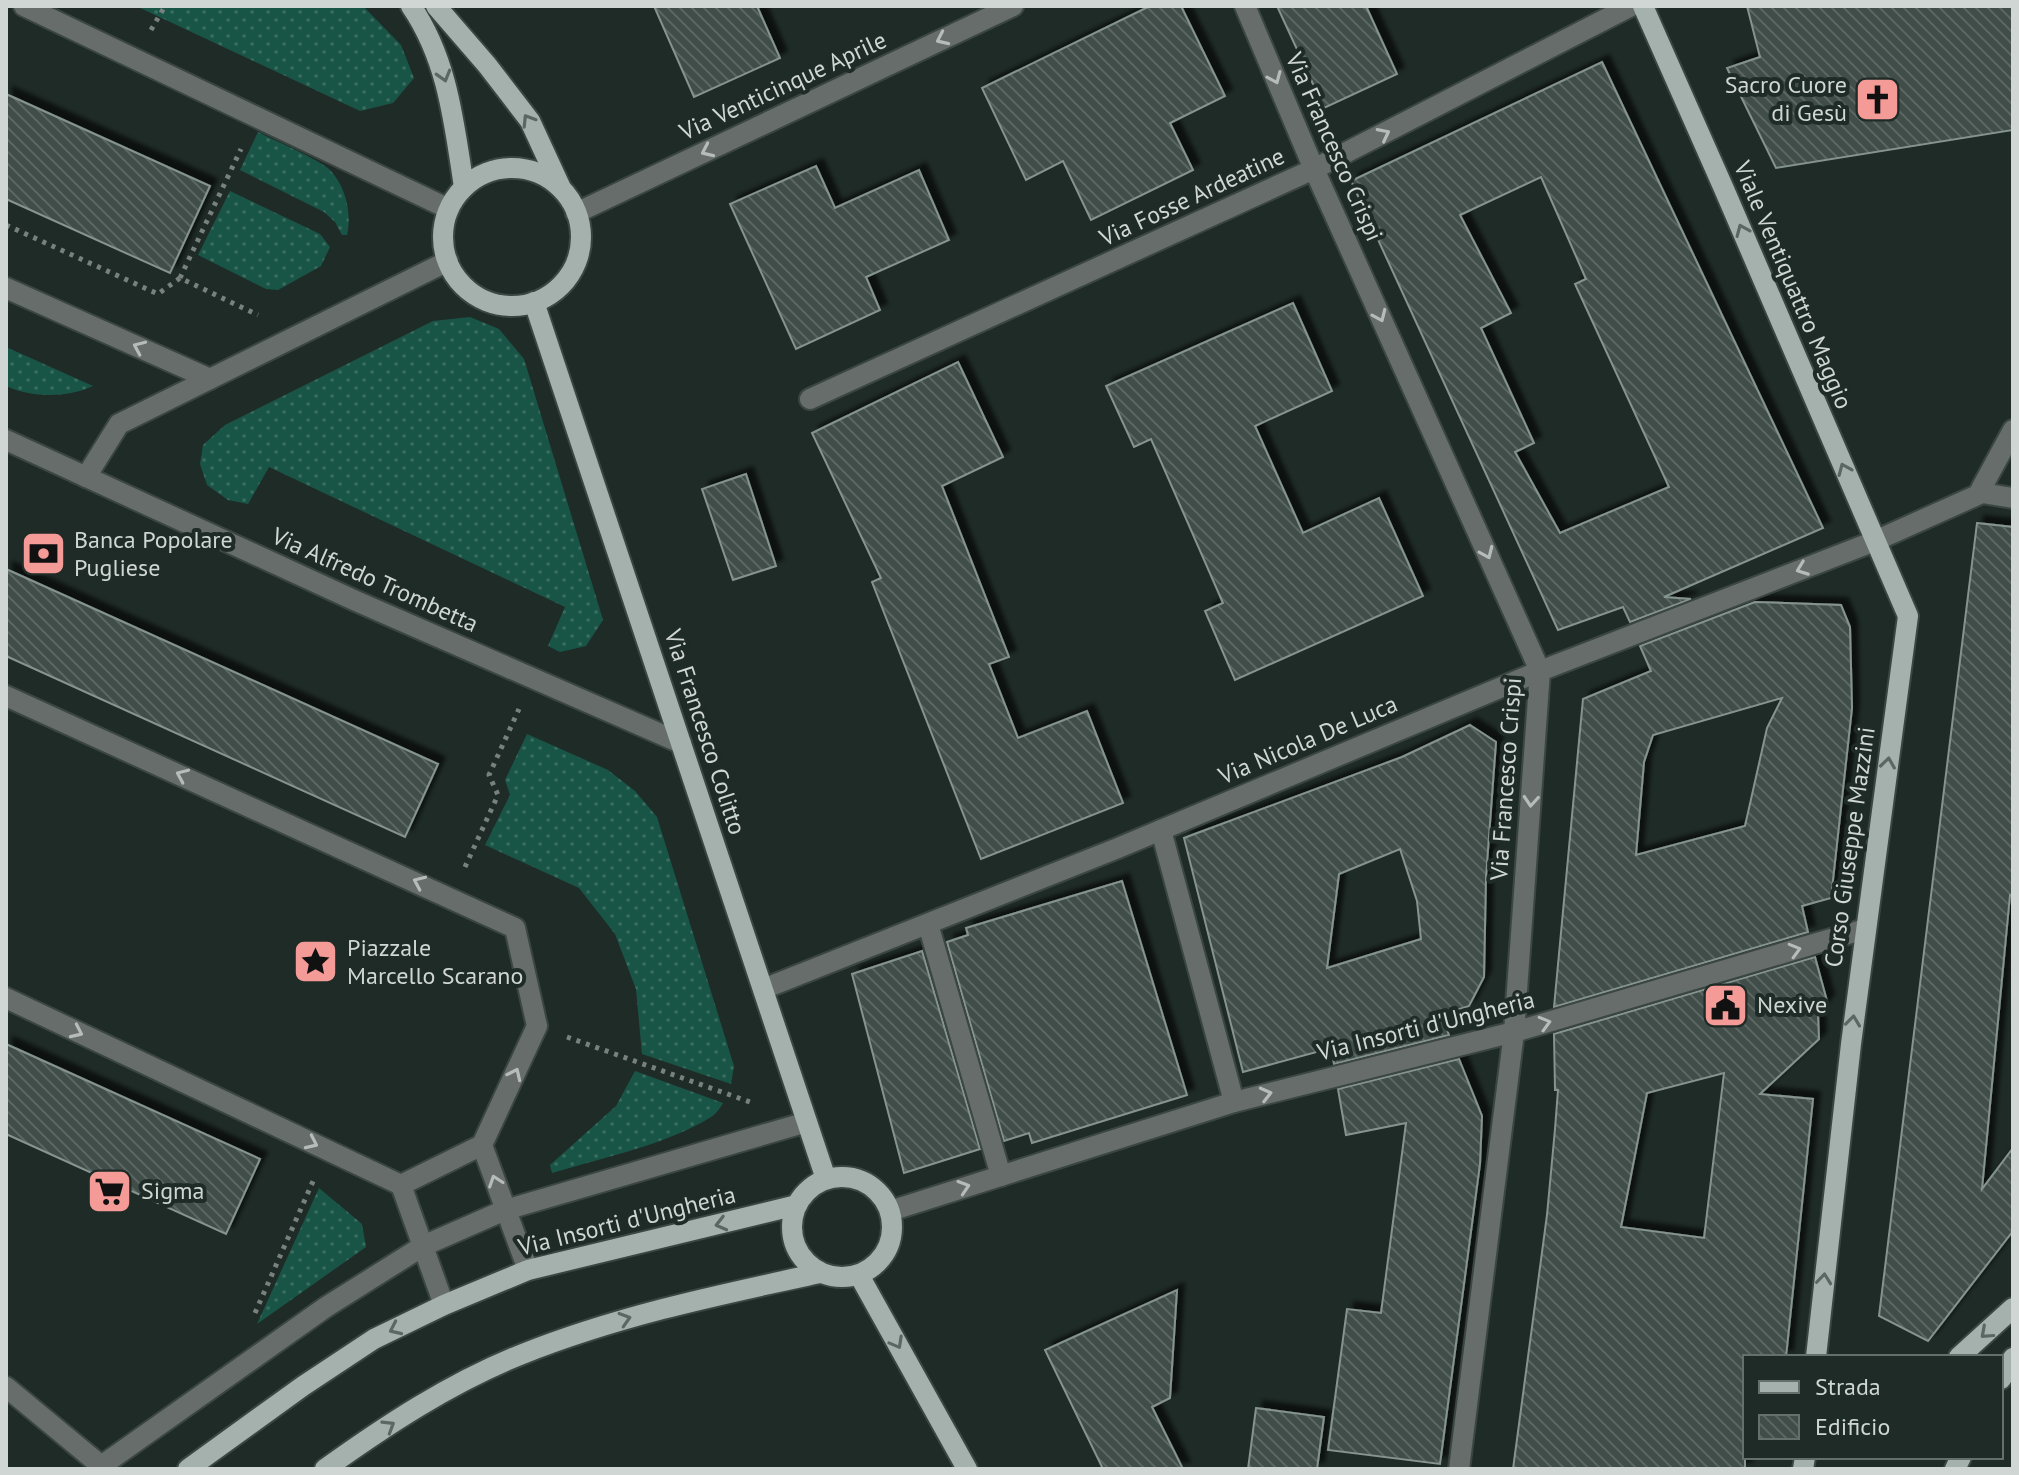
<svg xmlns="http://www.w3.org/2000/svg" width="2019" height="1475" font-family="'PT Sans',sans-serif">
  <defs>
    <pattern id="grass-dots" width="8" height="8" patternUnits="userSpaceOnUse" patternTransform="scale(2)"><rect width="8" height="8" fill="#195546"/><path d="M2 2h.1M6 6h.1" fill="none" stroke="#396d60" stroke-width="1.8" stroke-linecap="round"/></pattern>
    <pattern id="building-back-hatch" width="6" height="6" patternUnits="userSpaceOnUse" patternTransform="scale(2)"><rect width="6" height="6" fill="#404d49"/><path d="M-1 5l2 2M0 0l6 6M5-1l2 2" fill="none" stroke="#5b6662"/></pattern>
    <filter id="shadow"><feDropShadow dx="7" dy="-7" stdDeviation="2" flood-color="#0009"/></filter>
  </defs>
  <rect width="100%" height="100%" fill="#1f2b27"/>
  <g fill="url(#grass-dots)">
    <path d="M136 6H363L401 45 414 78 393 103 360 111Z"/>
    <path d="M258 132C275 141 319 159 330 170 346 187 352 214 347 235H342L335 222 324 212 240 170Z"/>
    <path d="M230 191 320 234 330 247 321 266 278 290 266 289 198 255Z"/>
    <path d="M470 317 499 329 524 359 603 620 586 646 560 652 548 646 565 607 269 467 248 504 228 500 207 485 200 464 203 445 225 425 433 321Z"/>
    <path d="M6 347 93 386C67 398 32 398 6 386Z"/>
    <path d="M527 734 608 770 635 791 657 817 734 1066 731 1084 642 1054 636 989 615 934 579 888 485 845 510 795 505 780Z"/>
    <path d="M635 1071 723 1103C720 1108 716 1114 711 1117 668 1144 602 1158 552 1173L550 1165 616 1106Z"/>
    <path d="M319 1188 362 1224 366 1247 257 1324Z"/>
  </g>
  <g fill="url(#building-back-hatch)" stroke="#86948f" stroke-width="2" fill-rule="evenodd" filter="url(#shadow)">
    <path d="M654 6H757L780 58 694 97Z"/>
    <path d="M1150 6H1181L1225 96 1170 123 1193 170 1091 220 1063 161 1026 180 982 88Z"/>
    <path d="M1277 6H1366L1397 74 1324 108Z"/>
    <path d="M1747 6H2013V130L1776 168 1727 68 1760 57Z"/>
    <path d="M1602 62 1823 528 1664 597 1691 599 1630 622 1623 607 1558 630 1351 181ZM1541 177 1586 279 1575 284 1669 487 1560 533 1515 452 1534 443 1481 328 1511 313 1460 215Z"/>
    <path d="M6 94 210 186 170 273 6 199Z"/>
    <path d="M816 166 835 208 919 170 949 240 866 277 880 310 796 349 730 204Z"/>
    <path d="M1293 303 1332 391 1255 426 1303 533 1379 498 1423 596 1235 680 1205 611 1223 603 1151 439 1134 447 1106 386Z"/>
    <path d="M958 362 1003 457 942 486 1009 657 989 664 1018 738 1087 711 1123 803 981 859 872 582 881 578 812 433Z"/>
    <path d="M746 474 776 566 733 580 702 489Z"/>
    <path d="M1977 523 2013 527V895H2010L1982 1189 2013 1148V1231L1928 1341 1879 1316Z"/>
    <path d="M6 569 438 764 405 837 6 656Z"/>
    <path d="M1755 602 1841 605 1850 627 1852 708 1831 898 1802 906 1808 932 1554 1007 1583 699 1651 671 1640 646ZM1782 698 1767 728 1745 826 1636 855 1644 762 1653 735Z"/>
    <path d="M1470 725 1496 742 1486 877 1484 977 1469 1006 1441 1015 1449 1035 1334 1064 1331 1048 1243 1072 1184 838 1402 757ZM1400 849 1417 901 1421 939 1327 968 1339 874Z"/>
    <path d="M1122 881 1187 1095 1032 1143 1029 1133 1004 1141 947 942 968 935 966 928Z"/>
    <path d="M922 951 980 1149 904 1173 852 974Z"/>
    <path d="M1815 957 1827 1001 1818 1013 1819 1039 1760 1094 1813 1099 1786 1357H1745V1469H1513L1547 1215 1555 1129 1558 1090H1555L1554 1034ZM1724 1073 1704 1238 1621 1227 1647 1093Z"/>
    <path d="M6 1044 260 1159 226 1234 6 1134Z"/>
    <path d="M1459 1059 1482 1116 1480 1164 1440 1464 1328 1450 1347 1309 1381 1313 1406 1123 1346 1135 1338 1089Z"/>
    <path d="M1177 1290 1170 1398 1152 1407 1183 1469H1103L1045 1350Z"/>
    <path d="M1256 1408 1324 1417 1317 1469H1248Z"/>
  </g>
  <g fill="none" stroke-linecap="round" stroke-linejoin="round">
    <defs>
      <g id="minor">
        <path d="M24 6 449 209"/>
        <path d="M1245 6 1314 169 1540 671 1514 1032 1459 1469"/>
        <path d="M576 213 1013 6"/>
        <path d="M6 288 210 379"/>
        <path d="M810 399 1314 169 1631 6"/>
        <path d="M6 440 356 601 681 743"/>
        <path d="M86 477 119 424 448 261"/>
        <path d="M1982 493 1981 489 2013 430"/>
        <path d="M1982 493 2013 498"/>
        <path d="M6 696 515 928 537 1026 482 1145 401 1185 6 998"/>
        <path d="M1161 830 1234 1102"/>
        <path d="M928 924 1001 1176"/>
        <path d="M763 989 1118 848 1540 671 1875 541 1982 493"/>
        <path d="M482 1145 528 1270"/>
        <path d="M401 1185 444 1305"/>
        <path d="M890 1211 1234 1102 1514 1032 1865 929"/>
        <path d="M6 1387 105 1469"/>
        <path d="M97 1469 326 1307 423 1246 505 1210 807 1122"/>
      </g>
      <g id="major">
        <path d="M411 6C448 60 454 123 464 187"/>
        <path d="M436 6 487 65 530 121 560 186"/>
        <path d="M1643 6 1724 189 1908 616 1851 1044 1816 1357"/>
        <circle cx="512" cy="237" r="69"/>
        <path d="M534 302 826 1179"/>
        <circle cx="842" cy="1227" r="50"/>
        <path d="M859 1275 967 1469"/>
        <path d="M1959 1357 2013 1308"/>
        <path d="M2001 1379 2013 1358"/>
        <path d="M188 1469 303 1386 374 1339 444 1305 528 1270 797 1205"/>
        <path d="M325 1469C385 1426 450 1383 520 1355 617 1316 718 1295 820 1273"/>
        <path d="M1803 1469 1805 1457"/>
        <path d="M1955 1469 1961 1457"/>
      </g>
    </defs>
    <use href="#minor" stroke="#3b4643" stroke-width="24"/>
    <use href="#major" stroke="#3b4643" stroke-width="24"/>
    <g stroke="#78817e" stroke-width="5" stroke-dasharray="4 6" stroke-linecap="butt">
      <path d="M151 30 165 6"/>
      <path d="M6 225 158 294 180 278 258 315"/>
      <path d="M180 278 241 149"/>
      <path d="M465 867 498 795 489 775 519 709"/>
      <path d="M567 1037 750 1102"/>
      <path d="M255 1313 314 1179"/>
    </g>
    <use href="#minor" stroke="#676d6a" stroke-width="20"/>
    <use href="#major" stroke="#a5b1ad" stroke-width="20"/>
  </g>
  <defs><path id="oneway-chevron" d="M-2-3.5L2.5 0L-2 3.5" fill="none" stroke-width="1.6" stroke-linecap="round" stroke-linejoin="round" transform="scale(2)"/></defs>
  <g stroke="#b5bcba">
    <use href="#oneway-chevron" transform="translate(942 39) rotate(155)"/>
    <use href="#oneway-chevron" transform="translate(1275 78) rotate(67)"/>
    <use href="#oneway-chevron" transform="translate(1384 134) rotate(-27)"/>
    <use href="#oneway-chevron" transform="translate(707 151) rotate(155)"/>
    <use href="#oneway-chevron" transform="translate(1380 316) rotate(66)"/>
    <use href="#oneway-chevron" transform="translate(139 347) rotate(-156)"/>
    <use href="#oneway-chevron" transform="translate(1487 553) rotate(66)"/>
    <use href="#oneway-chevron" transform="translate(1802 569) rotate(159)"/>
    <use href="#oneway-chevron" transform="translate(182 775) rotate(-156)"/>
    <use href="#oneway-chevron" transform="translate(1531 801) rotate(94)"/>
    <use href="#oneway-chevron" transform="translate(419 882) rotate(-156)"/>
    <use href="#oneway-chevron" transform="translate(1795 950) rotate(-16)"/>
    <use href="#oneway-chevron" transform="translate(1545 1023) rotate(-16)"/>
    <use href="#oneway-chevron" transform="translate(77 1032) rotate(25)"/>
    <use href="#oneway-chevron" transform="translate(515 1074) rotate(-65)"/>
    <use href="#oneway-chevron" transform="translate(1266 1094) rotate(-14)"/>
    <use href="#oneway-chevron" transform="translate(312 1143) rotate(25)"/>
    <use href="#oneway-chevron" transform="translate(495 1181) rotate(-109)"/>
    <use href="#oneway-chevron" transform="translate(964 1187) rotate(-18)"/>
  </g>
  <g stroke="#5b6763">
    <use href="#oneway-chevron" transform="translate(444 76) rotate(74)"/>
    <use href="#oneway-chevron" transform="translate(528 120) rotate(-122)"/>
    <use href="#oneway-chevron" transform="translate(1742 230) rotate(-113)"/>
    <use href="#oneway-chevron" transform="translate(1844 469) rotate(-113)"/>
    <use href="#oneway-chevron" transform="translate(1888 763) rotate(-82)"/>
    <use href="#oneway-chevron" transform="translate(1853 1021) rotate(-83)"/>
    <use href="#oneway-chevron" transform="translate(721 1224) rotate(166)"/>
    <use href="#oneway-chevron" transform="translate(1824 1279) rotate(-84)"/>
    <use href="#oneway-chevron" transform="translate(625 1319) rotate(-17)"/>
    <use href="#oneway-chevron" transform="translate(395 1329) rotate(155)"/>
    <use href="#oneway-chevron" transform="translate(1986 1333) rotate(138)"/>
    <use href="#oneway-chevron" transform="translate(897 1343) rotate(61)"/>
    <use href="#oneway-chevron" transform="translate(389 1426) rotate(-32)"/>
  </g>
  <defs>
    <symbol id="church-square" viewBox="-11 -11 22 22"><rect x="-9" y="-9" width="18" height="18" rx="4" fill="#f59b97" stroke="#1f2b27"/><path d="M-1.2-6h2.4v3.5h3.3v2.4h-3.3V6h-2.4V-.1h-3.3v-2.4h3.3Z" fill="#111"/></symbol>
    <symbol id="bank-square" viewBox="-11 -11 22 22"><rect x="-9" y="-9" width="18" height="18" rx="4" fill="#f59b97" stroke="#1f2b27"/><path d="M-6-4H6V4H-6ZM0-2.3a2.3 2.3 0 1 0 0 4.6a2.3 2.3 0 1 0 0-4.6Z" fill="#111"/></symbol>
    <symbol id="sight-square" viewBox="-11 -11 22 22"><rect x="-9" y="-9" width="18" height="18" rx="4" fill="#f59b97" stroke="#1f2b27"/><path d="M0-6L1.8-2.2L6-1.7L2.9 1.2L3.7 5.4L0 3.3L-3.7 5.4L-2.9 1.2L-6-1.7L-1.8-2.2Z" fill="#111"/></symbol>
    <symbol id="civic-square" viewBox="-11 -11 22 22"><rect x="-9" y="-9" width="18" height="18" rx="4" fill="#f59b97" stroke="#1f2b27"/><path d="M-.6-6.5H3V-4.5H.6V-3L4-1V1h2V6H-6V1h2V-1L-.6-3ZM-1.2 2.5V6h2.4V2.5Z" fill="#111"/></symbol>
    <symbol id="supermarket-square" viewBox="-11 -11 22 22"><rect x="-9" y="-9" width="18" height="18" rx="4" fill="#f59b97" stroke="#1f2b27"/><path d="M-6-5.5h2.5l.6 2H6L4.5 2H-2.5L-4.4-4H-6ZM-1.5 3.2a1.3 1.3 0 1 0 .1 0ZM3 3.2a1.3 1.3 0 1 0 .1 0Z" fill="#111"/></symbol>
  </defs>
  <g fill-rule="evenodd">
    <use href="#church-square" x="1852" y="74" width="51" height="51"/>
    <use href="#bank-square" x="18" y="528" width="51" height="51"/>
    <use href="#sight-square" x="290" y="936" width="51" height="51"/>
    <use href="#civic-square" x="1700" y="980" width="51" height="51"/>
    <use href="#supermarket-square" x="84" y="1166" width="51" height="51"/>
  </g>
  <g text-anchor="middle" stroke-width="8" stroke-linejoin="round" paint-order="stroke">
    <g font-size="24" fill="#cfd6d4" stroke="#1f2b27" text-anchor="start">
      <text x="1847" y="93" text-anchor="end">Sacro Cuore<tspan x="1847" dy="28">di Gesù</tspan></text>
      <text x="74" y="548">Banca Popolare<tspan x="74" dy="28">Pugliese</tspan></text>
      <text x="347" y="956">Piazzale<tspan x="347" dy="28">Marcello Scarano</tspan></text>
      <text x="1757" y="1013">Nexive</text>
      <text x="141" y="1199">Sigma</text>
    </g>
    <g font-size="24" fill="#cfd6d4" stroke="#1f2b27">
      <text transform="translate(783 86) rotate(-25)" y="8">Via Venticinque Aprile</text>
      <text transform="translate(1334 147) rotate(66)" y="8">Via Francesco Crispi</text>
      <text transform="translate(1192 197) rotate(-25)" y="8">Via Fosse Ardeatine</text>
      <text transform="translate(1793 285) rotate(67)" y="8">Viale Ventiquattro Maggio</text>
      <text transform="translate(375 580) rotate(24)" y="8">Via Alfredo Trombetta</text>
      <text transform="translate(705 732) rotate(72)" y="8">Via Francesco Colitto</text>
      <text transform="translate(1308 740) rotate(-23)" y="8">Via Nicola De Luca</text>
      <text transform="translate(1506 779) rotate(-86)" y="8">Via Francesco Crispi</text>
      <text transform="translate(1850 847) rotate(-82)" y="8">Corso Giuseppe Mazzini</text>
      <text transform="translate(1426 1026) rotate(-14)" y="8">Via Insorti d'Ungheria</text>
      <text transform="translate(627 1221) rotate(-14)" y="8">Via Insorti d'Ungheria</text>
    </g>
  </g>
  <rect width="2019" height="1475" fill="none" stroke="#cfd6d4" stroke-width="16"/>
  <rect x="1743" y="1355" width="260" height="104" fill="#1f2b27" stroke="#656f6c" stroke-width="2"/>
  <rect x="1759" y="1381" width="40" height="12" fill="#a5b1ad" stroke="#656f6c" stroke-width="2"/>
  <text x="1815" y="1395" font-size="24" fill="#cfd6d4">Strada</text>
  <rect x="1759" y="1415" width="40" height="24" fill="url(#building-back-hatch)" stroke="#656f6c" stroke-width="2"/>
  <text x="1815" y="1435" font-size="24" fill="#cfd6d4">Edificio</text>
</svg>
